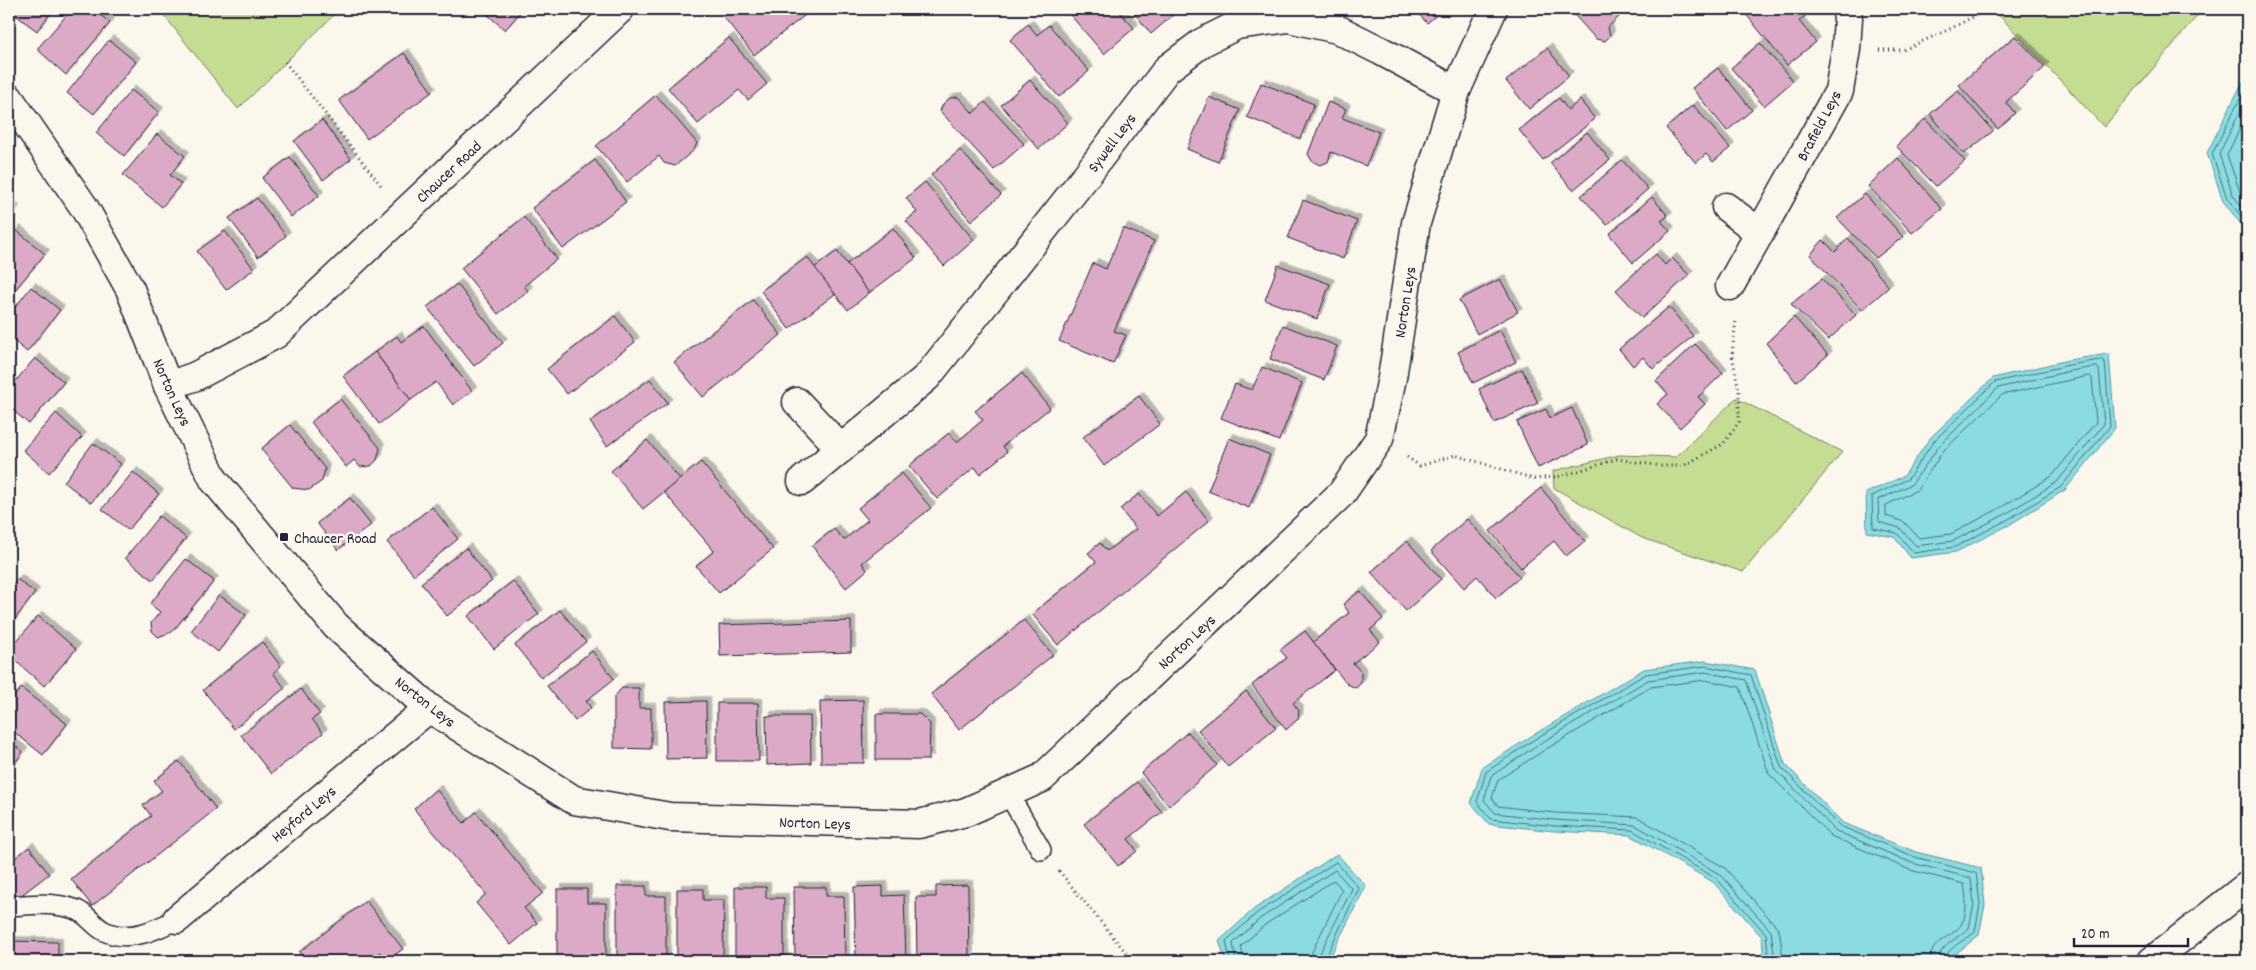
<svg xmlns="http://www.w3.org/2000/svg" width="2256" height="970" font-family="Dekko,sans-serif">
  <defs>
    <filter id="shadow"><feDropShadow dx="4.5" dy="-4.5" stdDeviation="0" flood-color="#0004"/></filter>
  </defs>
  <rect width="100%" height="100%" fill="#fbf7ec"/>
  <filter id="ink" filterUnits="userSpaceOnUse"><feTurbulence type="fractalNoise" baseFrequency=".02" numOctaves="2"/><feDisplacementMap in="SourceGraphic" scale="10" xChannelSelector="R" yChannelSelector="G"/><feConvolveMatrix kernelMatrix="1 2 1 2 8 2 1 2 1" color-interpolation-filters="sRGB"/></filter>
  <g filter="url(#ink)">
    <g fill="#c5dd93" stroke="#748067">
      <path d="M159 9H340L238 109Z"/>
      <path d="M1993 9H2203L2104 127Z"/>
      <path d="M1736 398 1842 452 1743 572 1642 538 1554 488 1553 471 1619 455 1676 457Z"/>
    </g>
    <g fill="#8adce1" stroke="#60929f">
      <path d="M2247 77V232L2223 201 2207 153 2241 85Z"/>
      <path d="M2109 354 2115 428 2065 490 2009 525 1956 552 1911 558 1894 537 1867 532 1866 493 1904 476 1930 438 1993 378 2068 360Z"/>
      <path d="M1705 661 1755 670 1785 764 1843 823 1916 852 1981 868 1985 905 1979 935 1947 961H1764L1762 937 1713 882 1630 835 1554 831 1489 824 1471 803 1482 768 1533 735 1644 669Z"/>
      <path d="M1337 854 1366 886 1328 961H1226L1219 941 1254 909Z"/>
    </g>
    <g fill="none" stroke-linecap="round" stroke-linejoin="round">
      <g stroke="#4c6c7d" stroke-width="1">
        <path d="M2247 85 2212 154 2227 198 2247 224"/>
        <path d="M2247 98 2219 154 2233 195 2247 214"/>
        <path d="M2247 114 2227 155 2240 192 2247 202"/>
        <path d="M2102 360 2105 362 2110 426 2061 487 2007 520 1955 547 1914 553 1897 533 1873 528 1872 496 1908 479 1934 441 1995 382 2069 365Z"/>
        <path d="M2097 367 2099 369 2104 424 2057 482 2004 515 1953 541 1916 546 1900 528 1879 522 1878 500 1912 484 1939 446 1998 388 2070 371Z"/>
        <path d="M2090 376 2092 378 2096 422 2052 476 2000 508 1951 534 1919 538 1904 522 1886 516V505L1917 490 1944 450 2002 395Z"/>
        <path d="M1230 961 1226 941 1257 913 1336 862 1359 888 1324 961"/>
        <path d="M1236 961 1233 943 1261 918 1335 870 1352 889 1319 955 1318 961"/>
        <path d="M1244 961 1241 946 1266 924 1334 880 1342 890 1312 952 1310 961"/>
        <path d="M1769 961 1766 934 1717 879 1632 830 1555 826 1491 819 1477 802 1486 772 1535 739 1646 674 1705 666 1751 675 1781 767 1840 826 1915 857 1976 873 1980 904 1975 932C1966 940 1946 948 1944 961"/>
        <path d="M1775 961 1771 931 1721 875 1635 825 1555 820 1495 813 1484 800 1491 776 1539 744 1648 680 1705 672 1746 680 1776 770 1836 831 1912 863 1971 878 1974 904 1969 928C1958 938 1939 946 1938 961"/>
        <path d="M1783 961 1780 934 1777 927 1725 868 1637 817 1556 813 1498 806 1492 798 1498 780 1543 751 1651 687 1705 680 1740 687 1769 774 1831 836 1910 870 1964 884C1966 896 1968 912 1962 923 1955 938 1931 937 1930 961"/>
      </g>
    </g>
    <g fill="#dcaac7" stroke="#22223b" filter="url(#shadow)">
      <path d="M12 9H54L37 31 10 11Z"/>
      <path d="M72 9H93L110 23 66 75 37 49Z"/>
      <path d="M481 9H523L505 30Z"/>
      <path d="M732 9H813L754 55 723 16Z"/>
      <path d="M1068 9H1117L1134 28 1104 54 1066 10Z"/>
      <path d="M1131 9H1180L1151 34Z"/>
      <path d="M1414 9H1444L1427 23Z"/>
      <path d="M1569 9H1619L1623 13 1608 27 1610 36 1605 41 1596 39Z"/>
      <path d="M1750 9H1806L1809 13 1799 21 1816 42 1787 65 1745 13Z"/>
      <path d="M1028 24 1037 35 1049 25 1089 71 1059 97 1010 40Z"/>
      <path d="M2015 36 2045 67 2006 102 2015 113 1998 129 1959 85Z"/>
      <path d="M729 38 767 84 748 100 739 90 698 124 668 88Z"/>
      <path d="M109 40 136 62 94 114 67 93Z"/>
      <path d="M1760 43 1793 81 1764 106 1731 68Z"/>
      <path d="M1547 48 1569 76 1529 109 1506 81Z"/>
      <path d="M404 53 432 92 367 139 339 100Z"/>
      <path d="M1718 68 1752 110 1727 131 1692 88Z"/>
      <path d="M1030 80 1068 123 1039 149 1001 105Z"/>
      <path d="M1261 83 1314 104 1300 139 1247 117Z"/>
      <path d="M131 90 159 112 124 156 96 133Z"/>
      <path d="M1958 91 1993 131 1964 154 1930 114Z"/>
      <path d="M656 95 697 143 694 150 675 166 664 163 659 156 627 182 596 146Z"/>
      <path d="M958 97 973 113 985 102 1024 144 994 170 940 111 943 104 950 98Z"/>
      <path d="M1209 97 1240 110 1218 162 1187 149Z"/>
      <path d="M1559 98 1568 110 1580 100 1595 119 1543 160 1519 130Z"/>
      <path d="M1328 102 1346 109 1342 118 1379 132 1366 166 1331 152 1328 162 1320 165 1312 161 1308 154Z"/>
      <path d="M1693 105 1730 148 1713 162 1706 154 1696 163 1666 128Z"/>
      <path d="M1925 119 1965 161 1936 186 1896 146Z"/>
      <path d="M322 120 351 159 323 180 294 141Z"/>
      <path d="M1587 132 1610 160 1573 190 1550 163Z"/>
      <path d="M157 134 185 156 170 175 181 184 162 207 123 175Z"/>
      <path d="M960 150 1001 195 971 221 931 175Z"/>
      <path d="M290 157 319 196 291 217 262 178Z"/>
      <path d="M1898 158 1942 209 1912 233 1868 186Z"/>
      <path d="M595 160 626 202 563 249 532 208Z"/>
      <path d="M1622 160 1648 189 1607 225 1581 196Z"/>
      <path d="M925 182 974 240 944 266 906 221 917 212 906 198Z"/>
      <path d="M1865 194 1903 237 1876 258 1837 218Z"/>
      <path d="M1652 197 1668 216 1661 221 1670 231 1633 263 1609 234Z"/>
      <path d="M257 198 286 236 258 257 229 218Z"/>
      <path d="M1303 200 1357 221 1343 259 1288 238Z"/>
      <path d="M9 205 15 210 9 218Z"/>
      <path d="M524 217 557 259 524 286 528 291 498 314 461 268Z"/>
      <path d="M893 228 916 258 869 293 847 264Z"/>
      <path d="M1123 228 1154 241 1114 331 1126 335 1113 364 1059 341 1093 263 1106 269Z"/>
      <path d="M16 230 45 254 9 297V239Z"/>
      <path d="M225 231 254 269 226 290 197 251Z"/>
      <path d="M1848 238 1889 287 1862 310 1810 255 1823 240 1835 252Z"/>
      <path d="M837 251 869 293 848 310 814 268Z"/>
      <path d="M1656 254 1665 265 1672 258 1689 275 1642 318 1616 290Z"/>
      <path d="M807 257 835 294 789 329 761 291Z"/>
      <path d="M1278 265 1330 284 1317 319 1265 300Z"/>
      <path d="M1500 279 1518 312 1477 334 1459 300Z"/>
      <path d="M1822 279 1856 315 1828 340 1791 304Z"/>
      <path d="M457 284 503 343 474 366 427 307Z"/>
      <path d="M31 287 60 310 27 352 9 337V315Z"/>
      <path d="M753 300 781 335 703 397 674 362Z"/>
      <path d="M1669 307 1693 336 1653 369 1643 357 1633 366 1619 349Z"/>
      <path d="M615 316 635 342 567 394 547 369Z"/>
      <path d="M1794 317 1828 355 1796 382 1766 343Z"/>
      <path d="M1283 325 1337 346 1324 380 1270 359Z"/>
      <path d="M424 326 472 391 453 405 436 382 411 400 375 352 397 336 401 342Z"/>
      <path d="M1500 330 1516 362 1473 383 1458 352Z"/>
      <path d="M1695 344 1723 373 1698 397 1705 404 1680 428 1657 404 1668 394 1656 381Z"/>
      <path d="M375 352 411 400 379 424 343 376Z"/>
      <path d="M35 358 64 382 29 424 9 407V389Z"/>
      <path d="M1262 367 1302 383 1279 441 1221 418 1235 384 1252 390Z"/>
      <path d="M1522 369 1538 403 1494 423 1479 389Z"/>
      <path d="M1022 373 1050 408 1003 446 1007 452 980 474 975 467 937 499 909 466 949 433 957 442 983 420 975 411Z"/>
      <path d="M650 379 668 403 607 446 590 422Z"/>
      <path d="M1139 396 1160 424 1104 466 1083 437Z"/>
      <path d="M340 399 380 448 377 460 371 466 360 467 354 460 346 467 311 422Z"/>
      <path d="M1572 408 1588 445 1538 468 1517 422 1546 409 1550 418Z"/>
      <path d="M56 413 82 437 49 473 23 450Z"/>
      <path d="M290 425 325 469 322 481 309 490 293 488 261 449Z"/>
      <path d="M1229 438 1270 455 1249 508 1208 491Z"/>
      <path d="M647 440 680 479 643 509 611 471Z"/>
      <path d="M93 443 121 464 91 503 64 482Z"/>
      <path d="M701 462 773 549 719 593 696 566 714 551 664 492Z"/>
      <path d="M133 472 159 494 128 530 102 509Z"/>
      <path d="M902 473 931 508 862 563 867 570 846 588 812 546 834 529 844 540 868 520 858 508Z"/>
      <path d="M1541 488 1585 541 1566 556 1554 541 1521 568 1490 531Z"/>
      <path d="M1186 492 1209 521 1058 645 1032 614 1096 562 1088 553 1100 543 1107 551 1136 529 1120 509 1139 494 1157 516Z"/>
      <path d="M350 498 371 525 338 550 317 523Z"/>
      <path d="M432 507 458 539 414 575 387 542Z"/>
      <path d="M159 516 186 538 153 580 125 558Z"/>
      <path d="M1467 519 1520 577 1496 598 1477 576 1464 588 1431 551Z"/>
      <path d="M1407 541 1441 579 1406 611 1371 572Z"/>
      <path d="M466 548 492 581 447 616 421 583Z"/>
      <path d="M186 559 214 581 172 632 158 637 152 631 151 623 160 612 150 604Z"/>
      <path d="M17 579 35 593 9 627V590Z"/>
      <path d="M513 581 539 614 494 649 468 616Z"/>
      <path d="M1360 591 1383 619 1370 630 1380 642 1353 663 1361 672V683L1356 688 1347 684 1313 642 1349 613 1343 604Z"/>
      <path d="M219 595 246 615 218 652 191 631Z"/>
      <path d="M560 610 586 642 541 678 515 645Z"/>
      <path d="M38 616 76 649 44 686 9 655V650Z"/>
      <path d="M1024 620 1053 655 959 730 931 694Z"/>
      <path d="M851 621V652L720 656 719 625Z"/>
      <path d="M1305 631 1335 670 1293 703 1299 711 1298 719 1286 730 1252 685 1287 658 1280 650Z"/>
      <path d="M262 642 281 666 273 673 285 688 234 729 203 690Z"/>
      <path d="M592 651 614 679 586 701 591 708 575 721 547 686Z"/>
      <path d="M21 688 67 724 43 755 9 728V703Z"/>
      <path d="M622 688H639V708H651V749L614 748V697Z"/>
      <path d="M301 689 320 714 312 719 323 733 271 774 241 735Z"/>
      <path d="M1246 691 1276 728 1228 767 1198 730Z"/>
      <path d="M863 700 864 763H821L820 701Z"/>
      <path d="M706 701 707 758 666 759 665 702Z"/>
      <path d="M717 703H758L759 761H717Z"/>
      <path d="M876 714H920L930 724 929 760H876Z"/>
      <path d="M766 716H810L811 763 767 765Z"/>
      <path d="M1188 732 1217 765 1169 806 1141 773Z"/>
      <path d="M9 741 23 752 9 771Z"/>
      <path d="M179 761 216 809 92 906 71 879 151 816 143 805 162 791 154 781Z"/>
      <path d="M1137 782 1162 812 1128 839 1137 851 1118 866 1084 824Z"/>
      <path d="M436 789 464 823 476 812 543 893 524 908 537 923 511 945 476 903 486 894 414 809Z"/>
      <path d="M29 847 49 874 15 900 9 892V863Z"/>
      <path d="M968 885 969 961H917L916 897H936V886Z"/>
      <path d="M617 886H646V896H666V961H617Z"/>
      <path d="M883 886V896L904 895 906 961H856L854 887Z"/>
      <path d="M735 887H766V898H784V961H735Z"/>
      <path d="M794 887H826V896H844L845 961H795Z"/>
      <path d="M557 889H587V903H606V961H557Z"/>
      <path d="M677 889H703V900H724L723 961H677Z"/>
      <path d="M366 901 403 949 386 961 380 952 368 961H306L299 952Z"/>
      <path d="M9 941 58 942V961H9Z"/>
    </g>
    <g fill="none" stroke-linecap="round" stroke-linejoin="round">
      <defs>
        <g id="service">
          <path d="M1008 793 1041 850"/>
          <path d="M9 906C33 904 54 902 77 910 87 914 94 926 104 931 128 943 156 930 177 919"/>
        </g>
        <g id="minor">
          <path d="M9 98 84 207 130 289 168 386 214 480 336 626 429 708 574 800 670 817 919 824 966 812 1042 778 1342 493 1379 439 1392 378 1416 223 1456 91 1493 9"/>
          <path d="M1726 207 1760 233"/>
          <path d="M1730 286 1839 91 1846 49 1848 18 1846 9"/>
          <path d="M168 386 196 376 276 334 620 9"/>
          <path d="M797 402 841 449"/>
          <path d="M802 481 927 377 1082 181 1167 69 1203 42 1237 25 1289 18 1337 29 1381 51 1456 91"/>
          <path d="M177 919 429 708"/>
          <path d="M2152 961 2247 886"/>
        </g>
      </defs>
      <use href="#service" stroke="#22223b" stroke-width="22"/>
      <use href="#minor" stroke="#22223b" stroke-width="31"/>
      <g stroke="#22223b" stroke-width="3" stroke-dasharray="1 4" stroke-linecap="butt">
        <path d="M1879 50H1903L1952 28 1988 9"/>
        <path d="M285 62 383 188"/>
        <path d="M1407 457 1420 466 1455 455 1534 479 1562 476 1617 459 1661 466H1683L1723 444 1739 422V392L1732 354 1736 319"/>
        <path d="M1059 871 1133 961"/>
      </g>
      <use href="#service" stroke="#fbf7ec" stroke-width="19"/>
      <use href="#minor" stroke="#fbf7ec" stroke-width="28"/>
    </g>
  </g>
  <rect fill="#22223b" stroke="#fbf7ec" stroke-width="2" x="279" y="532" width="10" height="10" rx="2.5"/>
  <g text-anchor="middle" stroke-width="5" stroke-linejoin="round" paint-order="stroke">
    <g font-size="16" fill="#22223b" stroke="#fbf7ec">
      <text transform="translate(1818 125) rotate(-62)" y="6">Brafield Leys</text>
      <text transform="translate(1111 142) rotate(-53)" y="6">Sywell Leys</text>
      <text transform="translate(448 171) rotate(-43)" y="6">Chaucer Road</text>
      <text transform="translate(1404 302) rotate(-81)" y="6">Norton Leys</text>
      <text transform="translate(173 392) rotate(66)" y="6">Norton Leys</text>
      <text transform="translate(1186 641) rotate(-43)" y="6">Norton Leys</text>
      <text transform="translate(426 701) rotate(38)" y="6">Norton Leys</text>
      <text transform="translate(303 813) rotate(-40)" y="6">Heyford Leys</text>
      <text transform="translate(815 822) rotate(2)" y="6">Norton Leys</text>
    </g>
    <g font-size="16" fill="#22223b" stroke="#fbf7ec" text-anchor="start">
      <text x="294" y="543">Chaucer Road</text>
    </g>
  </g>
  <rect width="2256" height="970" fill="none" stroke="#fbf7ec" stroke-width="30"/>
  <rect x="15" y="15" width="2226" height="940" fill="none" stroke="#22223b" stroke-width="2" filter="url(#ink)"/>
  <path d="M2074 938v8h114v-8" fill="none" stroke="#22223b" stroke-width="2.5"/>
  <text x="2081" y="938" font-size="15" fill="#22223b" stroke="#fbf7ec" stroke-width="4" paint-order="stroke">20 m</text>
</svg>
